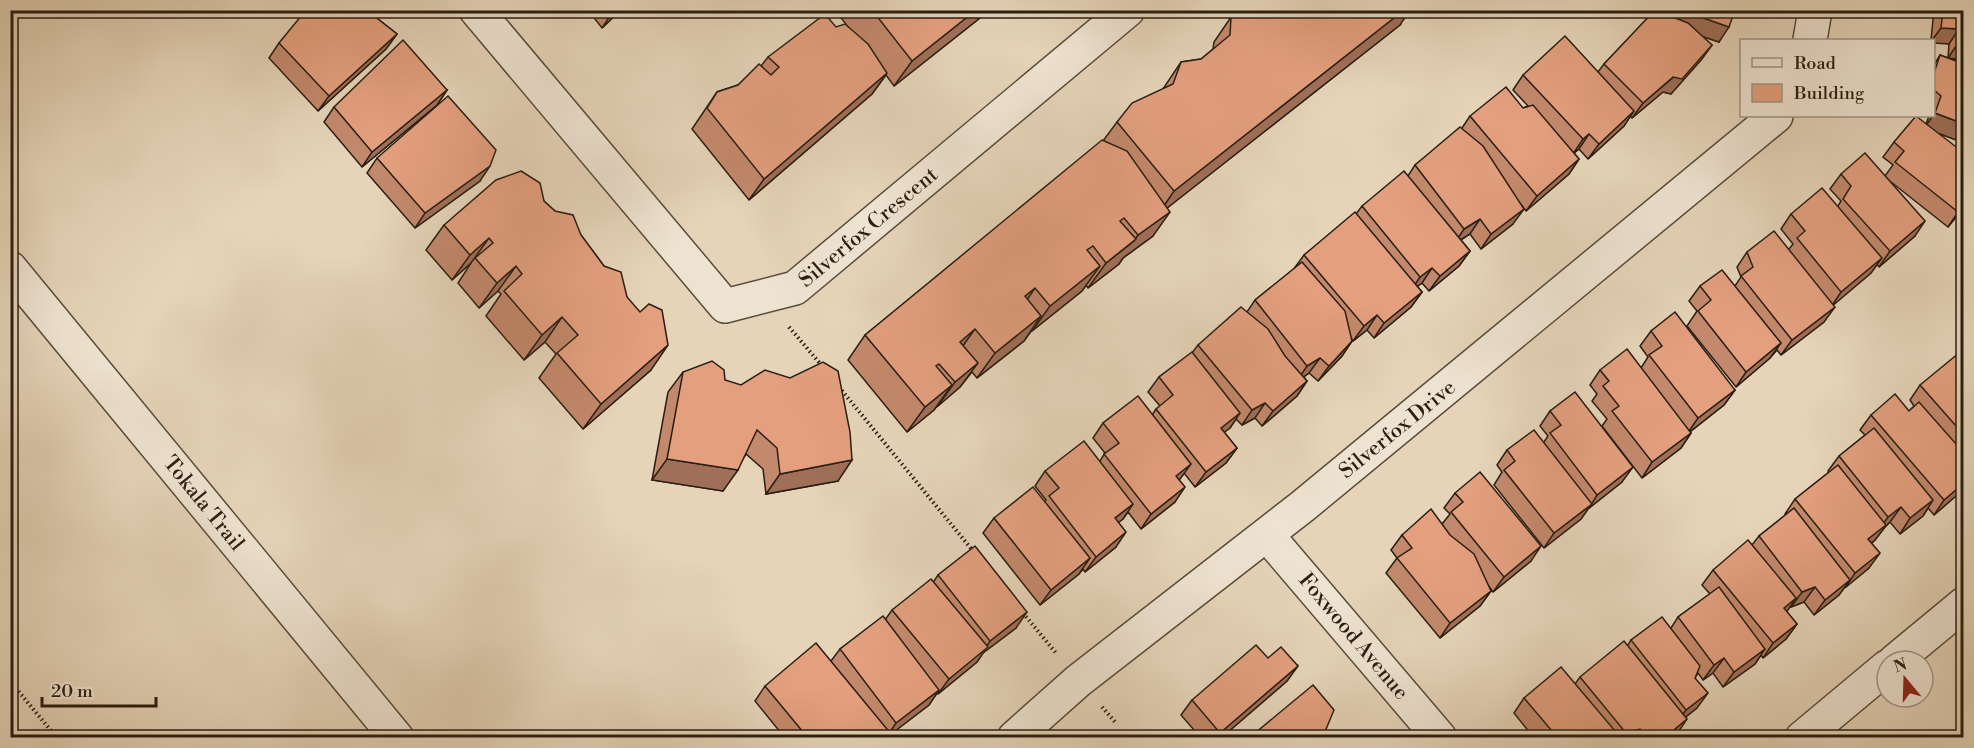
<svg xmlns="http://www.w3.org/2000/svg" width="1974" height="748" font-family="'Libre Bodoni',serif">
  <rect width="100%" height="100%" fill="#e5d4b8"/>
  <filter id="stains"><feTurbulence type="fractalNoise" baseFrequency=".00333" numOctaves="4"/><feColorMatrix values="0 0 0 0 .2 0 0 0 0 .09 0 0 0 0 .02 0 0 0 .5 -.17"/></filter>
  <radialGradient id="worn" r=".72"><stop offset=".6" stop-color="#630" stop-opacity="0"/><stop offset="1" stop-color="#630" stop-opacity=".3"/></radialGradient>
  <g fill="none" stroke-linecap="round" stroke-linejoin="round">
    <defs>
      <g id="minor">
        <path d="M476 10 725 306 795 288 1128 10"/>
        <path d="M1810 40 1815 10"/>
        <path d="M10 268 397 738"/>
        <path d="M1267 535 1440 738"/>
        <path d="M1895 661 1964 604"/>
        <path d="M1014 738 1078 681 1303 506 1776 116"/>
        <path d="M1802 738 1887 667"/>
      </g>
    </defs>
    <use href="#minor" stroke="#594c3c" stroke-width="36"/>
    <g stroke="#2a1e12" stroke-width="4" stroke-dasharray="1.5 3" stroke-linecap="butt">
      <path d="M789 327 823 367"/>
      <path d="M839 387 973 551"/>
      <path d="M1023 613 1056 653"/>
      <path d="M10 681 57 738"/>
      <path d="M1102 707 1116 723"/>
    </g>
    <use href="#minor" stroke="#eee3d1" stroke-width="33"/>
  </g>
  <g fill="#c3896c" stroke="#2a1e12" stroke-width="1.5">
    <path d="M377 10 373 15 397 34 386 49 318 111 269 58 279 43Z"/>
    <path d="M588 10H621L602 28Z"/>
    <path d="M835 10H990L894 86 886 75 872 94 749 200 692 129 717 92 738 85 761 66 768 57 836 27 849 28Z"/>
    <path d="M1649 10H1735L1719 42 1702 36 1712 45 1701 60 1671 94 1663 92 1632 118 1630 116 1624 126 1588 159 1579 149 1574 153 1579 159 1569 174 1526 211 1520 203 1513 224 1481 249 1470 234 1461 240 1470 251 1459 266 1429 291 1422 283 1417 286 1422 292 1411 307 1374 338 1367 330 1353 341 1352 339V341L1342 356 1318 381 1309 373 1304 377 1307 381 1297 396 1262 426 1255 418 1242 425 1236 419 1230 428 1224 432 1237 448 1226 463 1195 487 1184 473 1179 480 1175 502 1141 529 1128 512 1123 519 1118 522 1116 547 1085 572 1083 569 1079 574 1040 605 983 533 994 518 1044 502 1046 500 1035 486 1045 471 1100 461 1105 453 1093 438 1103 423 1152 415 1156 409 1160 406 1148 392 1159 377 1192 353 1198 345 1247 312 1255 300 1293 270 1304 255 1356 214 1362 206 1408 176 1415 165 1462 128 1470 116 1523 108 1528 106 1513 90 1523 75 1598 72 1604 64 1650 16Z"/>
    <path d="M1934 10H1964V60L1950 59 1964 64V143L1938 133 1964 207 1948 227 1891 182 1915 236 1879 267 1877 264 1871 273 1833 305 1824 322 1781 355 1777 350 1770 358 1736 387 1687 326 1697 311 1689 301 1700 286H1735L1741 277 1737 267 1747 252 1789 249 1793 244 1781 229 1791 214 1838 206 1841 201 1830 189 1841 174 1885 176 1893 165 1883 157 1894 142 1926 124 1929 116H1934V65L1940 55 1948 58 1949 44 1931 40Z"/>
    <path d="M1231 17 1400 25 1167 208 1153 236 1123 258 1119 264 1088 288 1086 285 1082 291 1032 331V330L1024 341 977 378 972 372 960 387 937 406 934 410 907 432 848 360 865 335 1103 141 1117 122 1163 89 1181 62 1201 59 1213 49 1214 42Z"/>
    <path d="M447 90 437 105 362 167 324 122 334 107Z"/>
    <path d="M377 158 480 181 415 228 367 173Z"/>
    <path d="M544 201 581 235 627 297 651 370 583 429 539 378 556 354 545 342 524 360 486 316 501 294 498 291 479 308 458 283 471 263 452 280 426 250 444 225Z"/>
    <path d="M1651 331 1735 390 1724 405 1690 432 1691 433 1681 448 1642 478 1602 426 1607 419 1592 401 1597 394 1590 385 1600 370 1641 368 1648 357 1640 346Z"/>
    <path d="M1964 358V489L1934 515 1928 508 1923 516 1900 534 1890 522 1885 527 1875 540 1872 543 1869 568 1844 588 1839 595 1814 615 1804 602 1791 607 1790 606 1786 611 1797 624 1786 639 1763 658 1761 655 1755 664 1723 687 1713 673 1703 680 1698 673 1695 678 1697 708 1686 717 1677 734 1672 738H1534L1514 713 1524 698 1575 684 1580 677 1628 645 1631 640 1671 628 1678 617 1710 594 1702 585 1713 570 1752 545 1759 536 1786 515 1785 514 1795 499 1829 472 1828 471 1839 456 1865 435 1860 430 1871 415 1909 411 1914 406 1910 400 1920 385Z"/>
    <path d="M683 372 725 380 838 481 766 494 763 469 746 454 723 491 652 480 668 392Z"/>
    <path d="M1550 411 1622 482 1588 509 1581 519 1544 548 1494 485 1502 472 1497 465 1507 450 1544 442 1548 436 1540 426Z"/>
    <path d="M1455 493 1531 561 1493 592 1488 585 1491 591 1480 606 1440 638 1386 573 1397 558 1391 550 1402 535 1442 524 1450 514 1444 508Z"/>
    <path d="M938 575 1016 628 983 653 977 662 938 694 937 693 929 705 891 734 889 738H785L755 701 765 686 831 661 840 649 885 620 892 610 934 581Z"/>
    <path d="M1297 666 1287 681 1221 738H1201L1181 715 1192 700Z"/>
  </g>
  <g fill="#9f6f58" stroke="#2a1e12" stroke-width="1.5">
    <path d="M614 10H621L602 28Z"/>
    <path d="M976 10H990L894 86 912 61Z"/>
    <path d="M1404 10H1410L1400 25 1157 216 1174 191Z"/>
    <path d="M1656 10H1681L1729 27 1719 42 1650 19Z"/>
    <path d="M1941 28 1959 29 1949 44 1934 43V40H1932Z"/>
    <path d="M397 34 386 49 318 111 329 96Z"/>
    <path d="M1958 43 1964 44V60L1948 58Z"/>
    <path d="M1712 45 1701 60 1671 94 1663 92 1632 118 1643 103Z"/>
    <path d="M887 73 872 94 749 200 764 179Z"/>
    <path d="M447 90 437 105 362 167 372 152Z"/>
    <path d="M1634 111 1624 126 1588 159 1599 144Z"/>
    <path d="M1935 113 1964 124V143L1924 128Z"/>
    <path d="M1589 134 1579 149 1573 154 1583 139Z"/>
    <path d="M1579 159 1569 174 1526 211 1537 196Z"/>
    <path d="M490 166 480 181 415 228 425 213Z"/>
    <path d="M1964 205V207L1948 227 1958 212Z"/>
    <path d="M1524 209 1513 224 1481 249 1491 234Z"/>
    <path d="M1170 212 1153 236 1123 258 1119 264 1088 288 1106 263 1134 241 1138 235Z"/>
    <path d="M1480 219 1470 234 1454 244 1464 229Z"/>
    <path d="M1925 221 1915 236 1879 267 1890 251Z"/>
    <path d="M489 238 471 263 452 280 470 255Z"/>
    <path d="M1470 251 1459 266 1429 291 1440 276Z"/>
    <path d="M1882 258 1871 273 1831 307 1841 292Z"/>
    <path d="M516 266 498 291 479 308 497 283Z"/>
    <path d="M1100 266 1082 291 1032 331 1050 306Z"/>
    <path d="M1432 268 1422 283 1410 292 1420 277Z"/>
    <path d="M1035 288 1018 313 1025 296Z"/>
    <path d="M1422 292 1411 307 1374 338 1384 323Z"/>
    <path d="M1835 307 1824 322 1781 355 1792 340Z"/>
    <path d="M1377 315 1367 330 1353 341 1364 326Z"/>
    <path d="M1041 316 1024 341 977 378 995 353Z"/>
    <path d="M562 317 545 342 524 360 542 335Z"/>
    <path d="M975 329 957 354 960 342Z"/>
    <path d="M1352 341 1342 356 1318 381 1329 366Z"/>
    <path d="M1781 343 1770 358 1736 387 1746 372Z"/>
    <path d="M668 345 651 370 583 429 601 404Z"/>
    <path d="M1320 358 1309 373 1297 381 1307 366Z"/>
    <path d="M978 363 960 387 937 407 955 382Z"/>
    <path d="M1307 381 1297 396 1262 426 1273 411Z"/>
    <path d="M952 385 934 410 907 432 925 407Z"/>
    <path d="M1735 390 1724 405 1687 434 1698 418Z"/>
    <path d="M1265 403 1255 418 1242 425 1252 410Z"/>
    <path d="M1240 413 1230 428 1210 443 1221 428Z"/>
    <path d="M1691 433 1681 448 1642 478 1652 462Z"/>
    <path d="M1237 448 1226 463 1195 487 1206 472Z"/>
    <path d="M667 459 738 470 723 491 652 480Z"/>
    <path d="M852 460 838 481 766 494 780 474Z"/>
    <path d="M1191 464 1180 479 1166 491 1176 476Z"/>
    <path d="M1633 467 1622 482 1588 509 1581 519 1544 548 1554 533 1591 505 1597 495Z"/>
    <path d="M1964 483V489L1934 515 1944 500Z"/>
    <path d="M1185 487 1175 502 1141 529 1151 514Z"/>
    <path d="M1933 500 1923 516 1900 534 1910 518Z"/>
    <path d="M1133 504 1123 519 1105 533 1115 518Z"/>
    <path d="M1901 507 1890 522 1885 527 1875 540 1858 554 1868 539 1879 530 1888 517Z"/>
    <path d="M1126 532 1116 547 1085 572 1096 557Z"/>
    <path d="M1541 546 1531 561 1493 592 1504 577Z"/>
    <path d="M1880 553 1869 568 1845 588 1855 573Z"/>
    <path d="M1090 558 1079 574 1040 605 1051 590Z"/>
    <path d="M1850 580 1839 595 1814 615 1825 600Z"/>
    <path d="M1815 587 1804 602 1791 607 1802 592Z"/>
    <path d="M1491 591 1480 606 1440 638 1450 623Z"/>
    <path d="M1796 598 1786 613 1784 608Z"/>
    <path d="M1027 612 1016 628 983 653 977 662 938 694 949 679 984 650 990 641Z"/>
    <path d="M1797 624 1786 639 1763 658 1773 643Z"/>
    <path d="M1765 649 1755 664 1723 687 1734 672Z"/>
    <path d="M1724 658 1713 673 1703 680 1714 665Z"/>
    <path d="M1298 666 1287 681 1221 738H1217L1220 733Z"/>
    <path d="M939 690 929 705 886 738 896 723Z"/>
    <path d="M1708 693 1697 708 1675 725 1686 710Z"/>
    <path d="M1687 719 1677 734 1672 738H1664Z"/>
    <path d="M1640 729 1634 738H1623L1626 733Z"/>
  </g>
  <g fill="#e39f7e" stroke="#2a1e12" stroke-width="1.5">
    <path d="M306 10H376L373 15 397 34 329 96 279 43Z"/>
    <path d="M872 10H976L912 61Z"/>
    <path d="M1263 10H1404L1174 191 1117 122 1132 103 1173 84 1181 62 1201 59 1230 35 1231 17 1258 16Z"/>
    <path d="M1655 10 1688 23 1712 45 1682 79 1673 77 1643 103 1604 64Z"/>
    <path d="M1681 10H1735L1729 27Z"/>
    <path d="M1943 10H1964V44L1958 43 1959 29 1941 28Z"/>
    <path d="M825 14 836 27 845 24 868 44 887 73 764 179 707 108 717 92 738 85 759 64 771 75 779 67 768 57Z"/>
    <path d="M1565 36 1634 111 1599 144 1589 134 1583 139 1523 75Z"/>
    <path d="M403 40 447 90 372 152 334 107Z"/>
    <path d="M1940 55 1964 64V124L1935 113 1941 96 1934 90V73Z"/>
    <path d="M1506 87 1523 108 1533 105 1579 159 1537 196 1470 116Z"/>
    <path d="M448 96 496 150 490 166 425 213 377 158Z"/>
    <path d="M1916 116 1964 153V205L1958 212 1895 162 1904 151 1894 142Z"/>
    <path d="M1460 127 1483 146 1524 209 1491 234 1480 219 1464 229 1415 165Z"/>
    <path d="M1102 140 1127 151 1170 212 1138 235 1124 218 1120 221 1136 239 1106 263 1093 246 1087 250 1100 266 1050 306 1035 288 1025 296 1041 316 995 353 975 329 960 342 978 363 955 382 939 364 936 366 952 385 925 407 865 335Z"/>
    <path d="M1865 153 1925 221 1890 251 1843 199 1851 186 1841 174Z"/>
    <path d="M521 171 540 183 544 201 555 211 573 215 581 235 604 266 621 272 627 297 640 312 649 304 662 310 668 345 601 404 557 353 578 335 562 317 542 335 504 291 522 274 516 266 497 283 475 258 493 243 489 238 470 255 444 225 496 180Z"/>
    <path d="M1404 171 1470 251 1440 276 1432 268 1420 277 1362 206Z"/>
    <path d="M1822 188 1882 258 1841 292 1797 238 1805 231 1791 214Z"/>
    <path d="M1355 212 1422 292 1384 323 1377 315 1364 326 1304 255Z"/>
    <path d="M1774 231 1835 307 1792 340 1741 276 1753 267 1747 252Z"/>
    <path d="M1302 262 1345 311 1352 341 1329 366 1320 358 1307 366 1255 300Z"/>
    <path d="M1722 270 1781 343 1746 372 1698 311 1711 300 1700 286Z"/>
    <path d="M1241 307 1268 329 1285 356 1307 381 1273 411 1265 403 1252 410 1198 345Z"/>
    <path d="M1675 312 1735 390 1698 418 1649 355 1662 346 1651 331Z"/>
    <path d="M1627 349 1691 433 1652 462 1612 411 1619 406 1603 386 1609 381 1600 370Z"/>
    <path d="M1192 352 1240 413 1221 428 1237 448 1206 472 1156 409 1173 395 1159 377Z"/>
    <path d="M1959 353 1964 358V435L1920 385Z"/>
    <path d="M712 361 724 370 725 380 741 385 765 370 790 378 823 362 838 371 850 432 852 460 780 474 777 448 757 430 738 470 667 459 683 372Z"/>
    <path d="M1575 392 1633 467 1597 495 1550 433 1561 425 1550 411Z"/>
    <path d="M1895 394 1909 411 1919 402 1964 453V483L1944 500 1871 415Z"/>
    <path d="M1138 396 1191 464 1176 476 1185 487 1151 514 1104 454 1119 443 1103 423Z"/>
    <path d="M1874 428 1933 500 1910 518 1901 507 1888 517 1839 456Z"/>
    <path d="M1534 430 1592 504 1554 533 1504 470 1515 461 1507 450Z"/>
    <path d="M1084 441 1133 504 1115 518 1126 532 1096 557 1049 496 1059 488 1045 471Z"/>
    <path d="M1838 465 1886 525 1868 539 1880 553 1855 573 1795 499Z"/>
    <path d="M1480 472 1541 546 1504 577 1451 512 1463 502 1455 493Z"/>
    <path d="M1033 487 1090 558 1051 590 994 518Z"/>
    <path d="M1794 508 1850 580 1825 600 1815 587 1802 592 1759 536Z"/>
    <path d="M1431 509 1450 535 1474 554 1491 591 1450 623 1397 558 1412 548 1402 535Z"/>
    <path d="M1748 540 1796 598 1784 608 1797 624 1773 643 1713 570Z"/>
    <path d="M975 546 1027 612 990 641 938 575Z"/>
    <path d="M931 579 988 647 949 679 892 610Z"/>
    <path d="M1719 587 1765 649 1734 672 1724 658 1714 665 1678 617Z"/>
    <path d="M883 616 939 690 896 723 840 649Z"/>
    <path d="M1662 617 1700 666 1695 678 1708 693 1686 710 1631 640Z"/>
    <path d="M1624 641 1687 719 1664 738H1647L1640 729 1626 733 1580 677Z"/>
    <path d="M816 643 891 734 887 738H808L765 686Z"/>
    <path d="M1256 645 1268 658 1281 647 1298 666 1220 733 1192 700Z"/>
    <path d="M1561 667 1621 738H1558L1524 698Z"/>
    <path d="M1313 685 1334 710 1324 734 1320 738H1249Z"/>
    <path d="M1930 733H1964V738H1924Z"/>
  </g>
  <g text-anchor="middle" stroke-width="6" stroke-linejoin="round" paint-order="stroke">
    <g font-size="21" fill="#2a1e12" stroke="#eee3d1">
      <text transform="translate(868 227) rotate(-40)" y="7">Silverfox Crescent</text>
      <text transform="translate(1397 429) rotate(-39)" y="7">Silverfox Drive</text>
      <text transform="translate(204 503) rotate(51)" y="7">Tokala Trail</text>
      <text transform="translate(1354 636) rotate(50)" y="7">Foxwood Avenue</text>
    </g>
  </g>
  <rect width="1974" height="748" fill="none" stroke="#e5d4b8" stroke-width="36"/>
  <rect x="12" y="12" width="1950" height="724" fill="none" stroke="#2a1e12" stroke-width="3"/>
  <rect x="18" y="18" width="1938" height="712" fill="none" stroke="#2a1e12" stroke-width="1.5"/>
  <rect x="1740" y="39" width="195" height="78" fill="#eee3d1" stroke="#a09485" stroke-width="1.5"/>
  <rect x="1752" y="58" width="30" height="9" fill="#eee3d1" stroke="#a09485" stroke-width="1.5"/>
  <text x="1794" y="69" font-size="18" fill="#2a1e12">Road</text>
  <rect x="1752" y="84" width="30" height="18" fill="#e39f7e" stroke="#a09485" stroke-width="1.5"/>
  <text x="1794" y="99" font-size="18" fill="#2a1e12">Building</text>
  <g transform="translate(1905 679) rotate(341)"><circle r="28" fill="#eee3d1" stroke="#a09485" stroke-width="1.5"/>
  <path d="M0-4.5L10 22L0 15L-10 22Z" fill="#8f2418"/>
  <text y="-9" font-size="16" font-weight="bold" text-anchor="middle" fill="#2a1e12">N</text>
  </g>
  <path d="M42 697v9h114v-9" fill="none" stroke="#2a1e12" stroke-width="3"/>
  <text x="51" y="697" font-size="18" fill="#2a1e12" stroke="#eee3d1" stroke-width="4.5" paint-order="stroke">20 m</text>
  <rect width="100%" height="100%" filter="url(#stains)"/>
  <rect width="100%" height="100%" fill="url(#worn)"/>
</svg>
